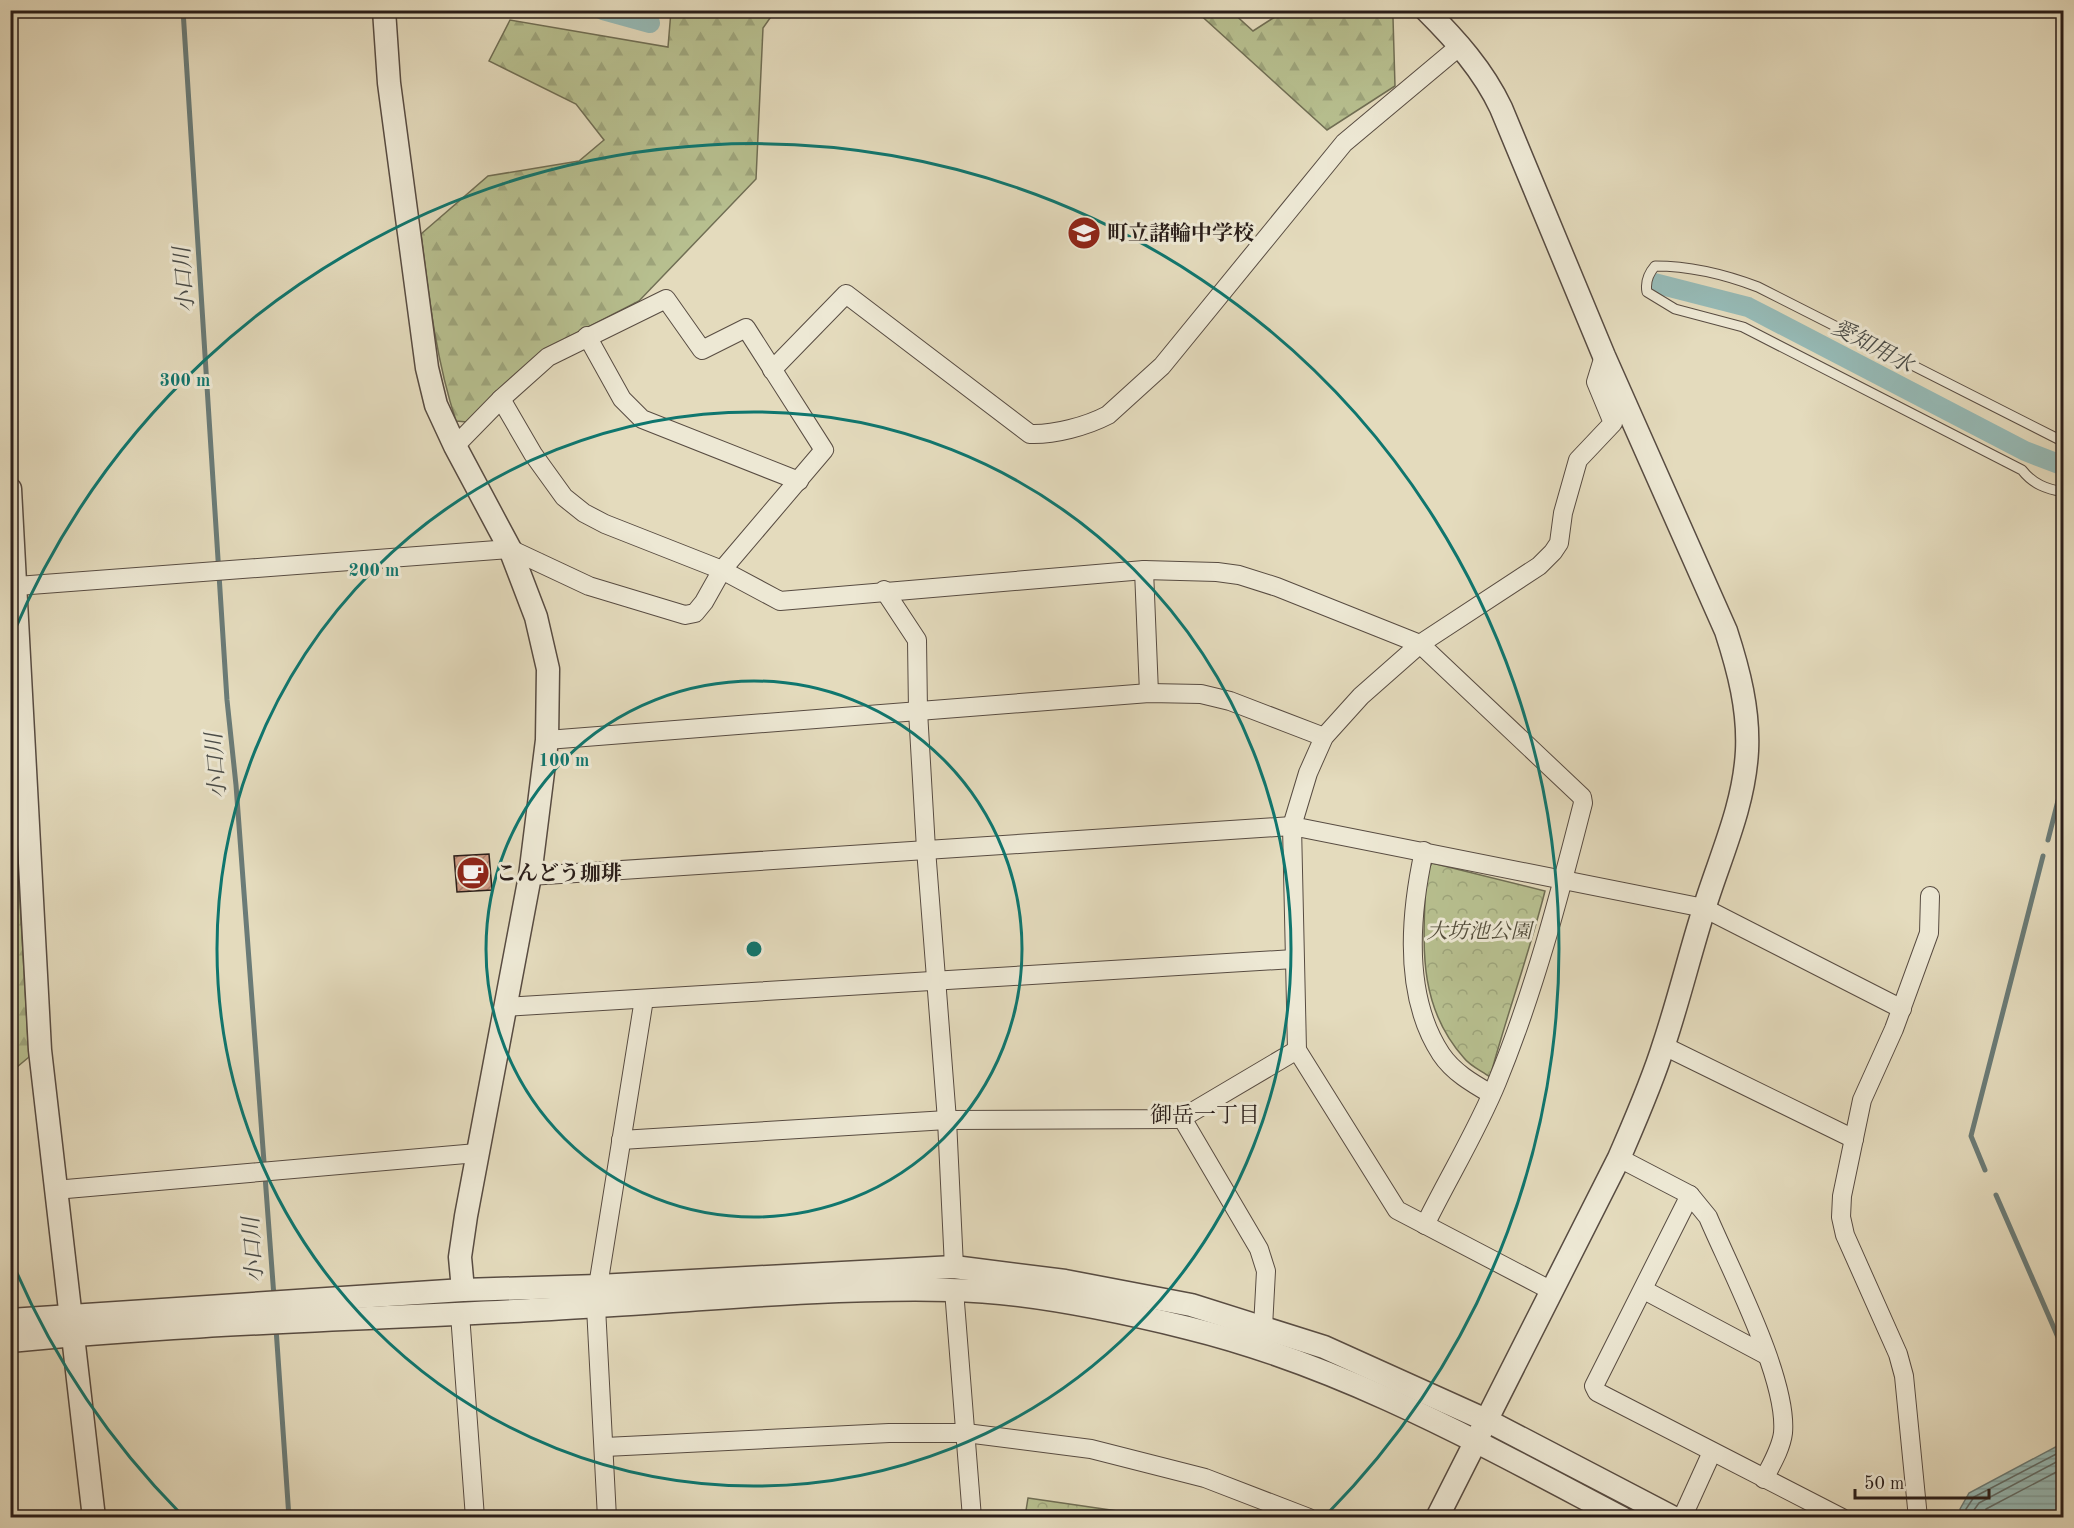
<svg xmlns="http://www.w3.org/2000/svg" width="2074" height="1528" font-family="'Old Standard TT','Noto Serif JP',serif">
  <defs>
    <pattern id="forest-firs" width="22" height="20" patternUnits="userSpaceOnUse" patternTransform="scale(1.5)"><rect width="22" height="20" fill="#b7bf8f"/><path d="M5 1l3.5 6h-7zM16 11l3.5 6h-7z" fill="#9da47b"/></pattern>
    <pattern id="park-crowns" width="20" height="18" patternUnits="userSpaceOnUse" patternTransform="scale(1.5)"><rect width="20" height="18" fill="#b7bf8f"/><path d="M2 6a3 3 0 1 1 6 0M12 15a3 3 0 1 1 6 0" fill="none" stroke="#9da47b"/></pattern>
    <pattern id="water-rules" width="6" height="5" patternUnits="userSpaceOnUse" patternTransform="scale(1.5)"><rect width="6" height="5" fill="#96bab6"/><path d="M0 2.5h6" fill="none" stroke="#819f9c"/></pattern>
    <pattern id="building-hatch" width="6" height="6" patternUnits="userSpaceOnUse" patternTransform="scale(1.5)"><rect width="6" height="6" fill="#cf9a83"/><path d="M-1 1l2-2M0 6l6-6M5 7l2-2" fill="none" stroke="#a87d6a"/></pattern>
  </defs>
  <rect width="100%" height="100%" fill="#e4dbbd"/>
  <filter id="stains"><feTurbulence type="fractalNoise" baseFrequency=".00333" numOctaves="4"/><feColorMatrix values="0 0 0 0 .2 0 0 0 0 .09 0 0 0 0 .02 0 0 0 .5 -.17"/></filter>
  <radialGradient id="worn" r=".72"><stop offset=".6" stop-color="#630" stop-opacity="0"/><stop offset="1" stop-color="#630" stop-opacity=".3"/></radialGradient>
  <g fill="url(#forest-firs)" stroke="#706e54" stroke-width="1.5">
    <path d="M671 11H775L763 28 756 179 639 301 549 347 467 422 456 421C436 360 429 298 421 234L488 176 579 161 604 140 576 104 489 61 510 20 668 47Z"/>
    <path d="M1196 11H1231L1253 31 1284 11H1387L1393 18 1395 86 1327 130Z"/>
    <path d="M10 730 29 1057 11 1072H10Z"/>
  </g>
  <g fill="url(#park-crowns)" stroke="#706e54" stroke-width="1.5">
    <path d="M1432 863 1545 891C1529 954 1507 1014 1490 1077 1482 1071 1470 1066 1464 1058 1415 1003 1424 940 1426 873Z"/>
    <path d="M1028 1498 1159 1517H1025Z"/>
  </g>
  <path fill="url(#water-rules)" stroke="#6a7b77" stroke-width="1.5" d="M2063 1443V1517H1962L1960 1509 1969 1493Z"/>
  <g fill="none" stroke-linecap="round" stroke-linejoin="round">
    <g stroke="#606c68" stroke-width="1.5">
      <path d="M1967 1518 1966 1509 1974 1497 2064 1450"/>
      <path d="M1975 1518 1974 1510 1979 1503 2064 1458"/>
      <path d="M1984 1518 1986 1509 2064 1468"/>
    </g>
    <g stroke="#6a7b77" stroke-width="5">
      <path d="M183 10 227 700 236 785 274 1297"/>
      <path d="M2048 840 2064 777"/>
      <path d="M1985 1170 1971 1136 2043 856"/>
      <path d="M1996 1195 2064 1351"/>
      <path d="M276 1328 289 1518"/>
    </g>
    <g stroke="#96bab6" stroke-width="20">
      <path d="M603 10 650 23"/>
      <path d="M1654 283 1748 307 2025 451 2064 466"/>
    </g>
  </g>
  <path fill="url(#building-hatch)" stroke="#291d19" stroke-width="1.5" d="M489 854 492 890 457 892 454 856Z"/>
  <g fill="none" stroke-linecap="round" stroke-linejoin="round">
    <defs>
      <path id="service" d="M2064 442 1758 287C1724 274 1692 266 1655 266 1649 273 1645 282 1647 292L1675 309 1743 327 2022 470C2033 484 2046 489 2064 492"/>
      <g id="minor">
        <path d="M587 336 622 399 642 419 799 481"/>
        <path d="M772 370 846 294 1030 434C1054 435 1087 426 1108 415L1162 366 1344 143 1461 45"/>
        <path d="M501 399 533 454 564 497 584 513 605 524 722 570 780 601 1144 570 1217 572 1239 575 1277 587 1420 644 1582 797 1583 803C1559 897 1534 992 1497 1082 1477 1131 1448 1178 1425 1225"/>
        <path d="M1144 570 1149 693"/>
        <path d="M17 586 510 549 589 586 685 615 695 613 704 602 722 570 824 450 746 328 702 350 666 299 548 357 501 399 455 446"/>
        <path d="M884 590 917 640 918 711 926 849 947 1120 954 1267"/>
        <path d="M547 740 1149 693 1201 694 1230 701 1324 737"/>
        <path d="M1424 851C1410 915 1403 996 1441 1054 1453 1072 1472 1083 1491 1094"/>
        <path d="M530 876 1292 826 1704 908 1902 1009"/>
        <path d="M504 1007 1294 959"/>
        <path d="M1664 1046 1854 1139"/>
        <path d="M1182 1118 1259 1249 1266 1271 1263 1327"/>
        <path d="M621 1140 947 1120 1175 1119 1182 1118 1297 1050"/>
        <path d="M1619 1158 1690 1195 1594 1386 1597 1392 1842 1518"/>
        <path d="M55 1190 477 1153"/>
        <path d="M1690 1195 1708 1217C1730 1269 1788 1379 1783 1433 1781 1449 1771 1465 1764 1479"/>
        <path d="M598 1286 644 999"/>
        <path d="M954 1290 972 1518"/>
        <path d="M1644 1290 1766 1355"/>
        <path d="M1552 1291 1397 1210 1297 1050 1292 826 1308 773 1324 737 1361 696 1420 644 1539 566 1553 552 1559 543 1563 513 1578 460 1613 423 1596 382 1604 356"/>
        <path d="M596 1307 607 1518"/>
        <path d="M460 1314 475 1518"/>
        <path d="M605 1447 889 1433H966L1091 1449 1205 1478 1309 1518"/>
        <path d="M1682 1518 1712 1452"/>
        <path d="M1918 1518 1904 1376 1898 1354 1845 1235 1841 1217 1842 1196 1862 1100 1894 1029 1929 933 1930 896"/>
      </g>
      <g id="tertiary">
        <path d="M384 10 389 83 427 368 436 405 455 446 510 549 536 617 548 669 547 740 530 876 466 1216 460 1257 463 1290"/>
        <path d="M1426 10C1456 40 1483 70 1501 108L1604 356 1726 631C1739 671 1749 710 1747 751 1744 807 1720 857 1704 909 1690 953 1679 999 1664 1044 1652 1083 1635 1121 1619 1158L1437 1518"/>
        <path d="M10 489 40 1050 94 1518"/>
        <path d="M10 1320 463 1290 598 1286 954 1267 1065 1281 1191 1305 1324 1347 1488 1421 1674 1518"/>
        <path d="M10 1341C190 1323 371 1319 551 1309 683 1302 817 1287 950 1290 1025 1291 1115 1310 1188 1328 1343 1366 1481 1444 1622 1518"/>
      </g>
    </defs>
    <use href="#service" stroke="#584c42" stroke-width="11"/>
    <use href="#minor" stroke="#584c42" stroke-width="20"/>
    <use href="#tertiary" stroke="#584c42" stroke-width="25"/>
    <use href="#service" stroke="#ede8d4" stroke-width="9"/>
    <use href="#minor" stroke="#ede8d4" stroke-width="18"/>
    <use href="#tertiary" stroke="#ede8d4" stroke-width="22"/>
  </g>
  <g fill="none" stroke="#0f766e" stroke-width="3">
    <circle cx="754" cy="949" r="268"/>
    <circle cx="754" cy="949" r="537"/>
    <path d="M180 1513A805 805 0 0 1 13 1264M13 634A805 805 0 1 1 1328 1513"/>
  </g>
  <defs>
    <symbol id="school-disc" viewBox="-11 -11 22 22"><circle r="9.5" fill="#8f2418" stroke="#ede8d4"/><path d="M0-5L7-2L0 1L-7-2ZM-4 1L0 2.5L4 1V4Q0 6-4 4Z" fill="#fff"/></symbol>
    <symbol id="cafe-disc" viewBox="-11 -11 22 22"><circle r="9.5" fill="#8f2418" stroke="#ede8d4"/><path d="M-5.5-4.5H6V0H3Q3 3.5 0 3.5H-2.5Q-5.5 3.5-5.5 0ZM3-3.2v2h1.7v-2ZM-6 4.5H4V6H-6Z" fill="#fff"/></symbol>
  </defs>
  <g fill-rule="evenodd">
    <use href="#school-disc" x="1065" y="214" width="38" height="38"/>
    <use href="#cafe-disc" x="454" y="854" width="38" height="38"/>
  </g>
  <g text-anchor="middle" stroke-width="6" stroke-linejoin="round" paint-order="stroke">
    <g font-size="21" font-weight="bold" fill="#291d19" stroke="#ede8d4" text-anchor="start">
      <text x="1107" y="240">町立諸輪中学校</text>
      <text x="496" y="880">こんどう珈琲</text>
    </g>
    <g font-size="21" font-style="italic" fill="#544e3c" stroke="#ede8d4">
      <text x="1479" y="938">大坊池公園</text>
    </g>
    <g font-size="22" font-style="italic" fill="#4a4c48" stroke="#ede8d4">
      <text transform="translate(183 280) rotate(-94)" y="8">小口川</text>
      <text transform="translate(1873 345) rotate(28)" y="8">愛知用水</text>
      <text transform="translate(215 766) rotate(-94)" y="8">小口川</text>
      <text transform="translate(252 1250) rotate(-94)" y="8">小口川</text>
    </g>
    <g font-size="22" fill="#291d19" stroke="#ede8d4">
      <text x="1205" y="1122">御岳一丁目</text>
    </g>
  </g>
  <circle cx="754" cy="949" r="9" fill="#0f766e" stroke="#ede8d4" stroke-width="3"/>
  <g font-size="18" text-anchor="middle" font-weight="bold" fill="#0f766e" stroke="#ede8d4" stroke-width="6" stroke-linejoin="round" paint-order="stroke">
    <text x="185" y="386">300 m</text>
    <text x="374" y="576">200 m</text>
    <text x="564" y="766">100 m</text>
  </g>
  <rect width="2074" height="1528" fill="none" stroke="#e4dbbd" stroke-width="36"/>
  <rect x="12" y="12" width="2050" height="1504" fill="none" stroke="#291d19" stroke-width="3"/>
  <rect x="18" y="18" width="2038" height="1492" fill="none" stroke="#291d19" stroke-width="1.5"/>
  <path d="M1855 1489v9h134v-9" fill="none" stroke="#291d19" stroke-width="3"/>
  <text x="1864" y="1489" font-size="18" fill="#291d19" stroke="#ede8d4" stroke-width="4.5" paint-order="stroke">50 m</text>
  <rect width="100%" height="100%" filter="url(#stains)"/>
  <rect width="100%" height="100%" fill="url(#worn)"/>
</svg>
